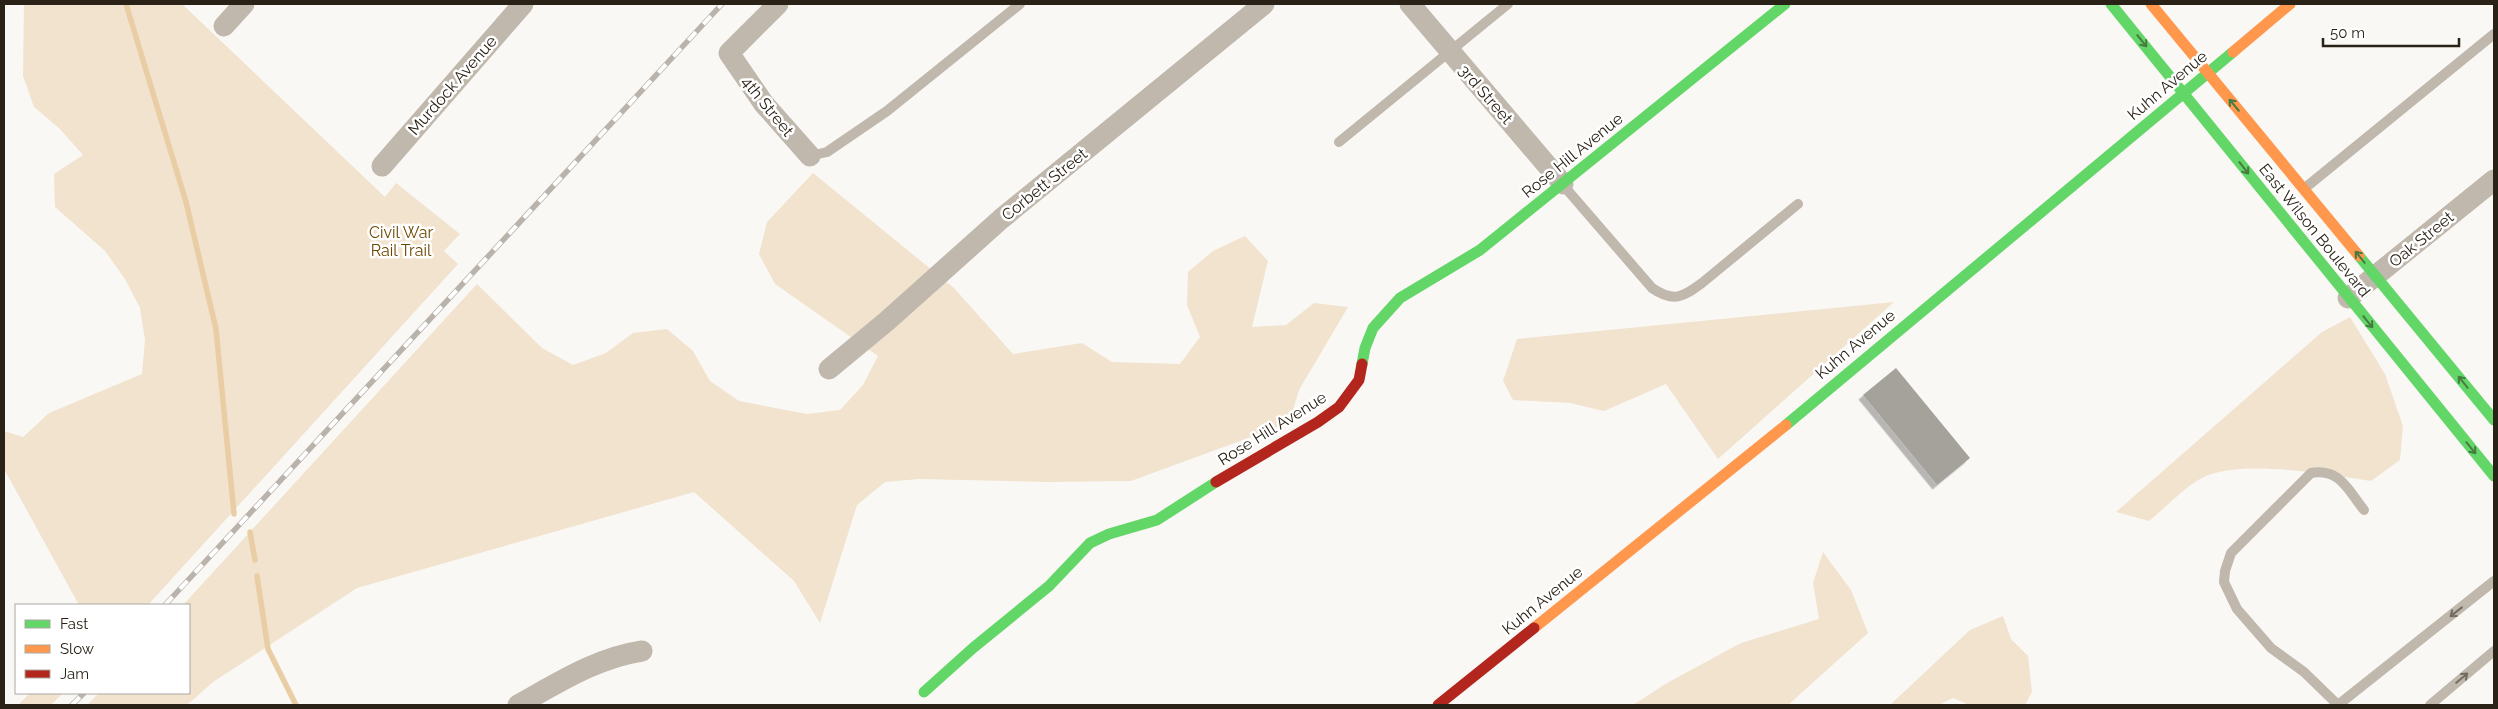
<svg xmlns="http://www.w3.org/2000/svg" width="2498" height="709" font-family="Raleway,sans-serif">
  <defs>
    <filter id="shadow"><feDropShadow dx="-4.5" dy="4.5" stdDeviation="0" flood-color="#0004"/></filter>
  </defs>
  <rect width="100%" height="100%" fill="#faf8f5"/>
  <g fill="#f1e3ce">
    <path d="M24 4H182L385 197 396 183 460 234 444 251 458 264 148 605H79L4 469V431L23 437 49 413 142 374 145 340 140 308 125 279 105 251 55 207 54 174 83 155 60 129 34 107 23 76Z"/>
    <path d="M813 173 954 288 1013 354 1082 343 1112 362 1180 364 1200 337 1187 305 1188 272 1213 251 1245 236 1268 261 1252 327 1286 325 1314 303 1348 307 1299 390 1289 423 1131 481 1047 482 919 479 885 482 857 505 820 623 794 581 694 492 357 588 213 682 187 705H87L99 693H189V605H183L477 284 542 348 573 365 606 353 633 333 667 329 693 351 710 381 739 401 807 414 840 410 863 385 878 356 775 284 759 254 767 222Z"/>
    <path d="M1894 302 1718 459 1666 384 1604 411 1570 403 1513 400 1503 381 1517 339Z"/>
    <path d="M2350 317 2385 374 2403 426 2400 460 2371 481C2329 475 2240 458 2202 478 2186 486 2164 509 2149 521L2116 512 2322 332Z"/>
    <path d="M1823 552 1851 590 1868 633 1788 705H1633L1667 683 1741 643 1819 619 1813 583Z"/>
    <path d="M2003 616 2011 639 2028 656 2032 692 2025 705H1969L1953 698 1939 705H1890L1970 630Z"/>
    <path d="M30 693H63L51 705H18Z"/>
  </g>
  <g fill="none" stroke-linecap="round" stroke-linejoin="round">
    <g stroke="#e9cda4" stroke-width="5.5">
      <path d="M126 4 186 202 216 329 234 514"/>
      <path d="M250 532 255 560"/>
      <path d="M257 576 268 649 296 705"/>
    </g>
  </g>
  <path fill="#a5a19b" filter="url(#shadow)" d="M1896 368 1970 458 1937 485 1863 395Z"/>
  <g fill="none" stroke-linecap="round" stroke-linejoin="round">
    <g stroke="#c0b7ad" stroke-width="10">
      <path d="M1339 142 1508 4"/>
      <path d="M810 156 827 152 887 111 1020 4"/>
      <path d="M1563 185 1652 288C1674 303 1683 297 1702 283L1798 204"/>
      <path d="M2305 188 2494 34"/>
      <path d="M2338 705 2304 672 2271 648 2237 609 2224 582 2225 571 2231 553 2311 473C2340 468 2348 490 2364 510"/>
      <path d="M2338 705 2494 581"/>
      <path d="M2430 705 2494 651"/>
    </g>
    <g stroke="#c0b7ad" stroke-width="21">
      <path d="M778 4 729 53 764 104 810 156"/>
      <path d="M1410 4 1563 184"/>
      <path d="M224 26 244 4"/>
      <path d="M382 166 523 4"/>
      <path d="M2348 298 2494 180"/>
      <path d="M829 369 887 321 1001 219 1264 4"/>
      <path d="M518 705C558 683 596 658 642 651"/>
    </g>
    <g stroke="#63d668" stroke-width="11">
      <path d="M2111 4 2494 476"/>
      <path d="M2359 256 2494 420"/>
      <path d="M1362 364 1365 348 1373 328 1400 298 1480 250 1785 4"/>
      <path d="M1786 425 2233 52"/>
      <path d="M924 692 973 648 1049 586 1090 543 1109 534 1157 520 1216 482"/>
    </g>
    <g stroke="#ff974d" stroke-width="11">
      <path d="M2151 4 2359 256"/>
      <path d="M2233 52 2290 4"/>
      <path d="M1534 628 1786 425"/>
    </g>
    <g stroke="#b3261e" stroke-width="11">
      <path d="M1216 482 1318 422 1339 407 1359 380 1362 364"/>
      <path d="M1438 705 1534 628"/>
    </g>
    <defs>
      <g id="rail">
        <path d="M165 605 722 4"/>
        <path d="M72 705 84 693"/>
      </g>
    </defs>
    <use href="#rail" stroke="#b9b3ac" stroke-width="5.5"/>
    <use href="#rail" stroke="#fff" stroke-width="4" stroke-dasharray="11" stroke-linecap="butt"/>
  </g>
  <defs><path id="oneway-shaft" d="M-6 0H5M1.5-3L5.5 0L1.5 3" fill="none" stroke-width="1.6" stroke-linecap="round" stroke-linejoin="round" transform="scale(1.25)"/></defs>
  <g stroke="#467c40">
    <use href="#oneway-shaft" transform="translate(2142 41) rotate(51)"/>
    <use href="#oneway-shaft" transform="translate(2234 105) rotate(-130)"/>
    <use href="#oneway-shaft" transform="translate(2244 168) rotate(52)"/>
    <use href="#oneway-shaft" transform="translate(2360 257) rotate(-129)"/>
    <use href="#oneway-shaft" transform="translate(2368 322) rotate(51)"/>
    <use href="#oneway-shaft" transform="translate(2463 382) rotate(-129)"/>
    <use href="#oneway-shaft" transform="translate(2471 448) rotate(51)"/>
  </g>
  <g stroke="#756c62">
    <use href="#oneway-shaft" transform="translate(2456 612) rotate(142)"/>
    <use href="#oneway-shaft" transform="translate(2462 678) rotate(-40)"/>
  </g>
  <g text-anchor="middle" stroke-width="5" stroke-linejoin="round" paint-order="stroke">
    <g font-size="16" fill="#2a2217" stroke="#fff">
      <text transform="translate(452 85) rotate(-49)" y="6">Murdock Avenue</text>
      <text transform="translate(2167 85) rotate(-40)" y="6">Kuhn Avenue</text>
      <text transform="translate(1486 94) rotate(49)" y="6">3rd Street</text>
      <text transform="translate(768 106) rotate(51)" y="6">4th Street</text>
      <text transform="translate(1572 155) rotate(-39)" y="6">Rose Hill Avenue</text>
      <text transform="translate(1044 184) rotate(-39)" y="6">Corbett Street</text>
      <text transform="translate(2315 230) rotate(51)" y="6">East Wilson Boulevard</text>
      <text transform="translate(2421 239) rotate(-39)" y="6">Oak Street</text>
      <text transform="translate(1855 344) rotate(-40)" y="6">Kuhn Avenue</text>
      <text transform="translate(1272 428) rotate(-32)" y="6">Rose Hill Avenue</text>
      <text transform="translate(1542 600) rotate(-39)" y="6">Kuhn Avenue</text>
    </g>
    <g font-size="16" fill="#6d4700" stroke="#fff">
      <text x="401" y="238">Civil War<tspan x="401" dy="18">Rail Trail</tspan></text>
    </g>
  </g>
  <rect width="2498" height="709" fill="none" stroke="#2a2217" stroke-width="10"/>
  <rect x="15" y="604" width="175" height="90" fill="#ffffff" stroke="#aaa7a2"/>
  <rect x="25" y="620" width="25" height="8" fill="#63d668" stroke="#aaa7a2"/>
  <text x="60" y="629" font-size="15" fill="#2a2217">Fast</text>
  <rect x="25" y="645" width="25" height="8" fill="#ff974d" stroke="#aaa7a2"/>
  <text x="60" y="654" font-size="15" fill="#2a2217">Slow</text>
  <rect x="25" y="670" width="25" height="8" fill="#b3261e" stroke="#aaa7a2"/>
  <text x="60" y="679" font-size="15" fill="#2a2217">Jam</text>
  <path d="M2323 38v8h136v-8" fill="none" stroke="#2a2217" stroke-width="2.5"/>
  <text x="2330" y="38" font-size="15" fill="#2a2217" stroke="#ffffff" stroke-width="4" paint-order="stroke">50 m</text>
</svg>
